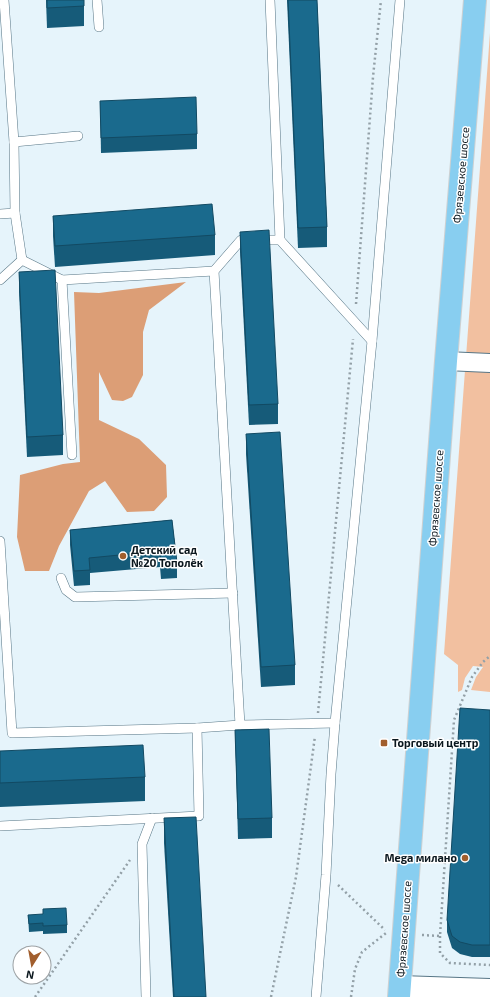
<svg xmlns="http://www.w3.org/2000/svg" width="490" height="997" font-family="'Exo 2',sans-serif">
  <rect width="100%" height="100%" fill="#e6f4fb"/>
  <path fill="#f2c0a0" d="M490 33V692L471 690 476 677 483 667 473 666 465 678 462 690 458 692V665L444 654Z"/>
  <path fill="#dc9e76" d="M186 282 149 310 143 332V375L132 397 123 401 112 400 99 372V420L139 439 166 465 167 497 154 511 127 512 105 481 89 491 59 546 49 571H25L17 537 20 475 63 464 80 462 74 292 99 293Z"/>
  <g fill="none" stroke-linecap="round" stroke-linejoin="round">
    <defs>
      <g id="service">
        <path d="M4 0 14 142 15 213 22 260"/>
        <path d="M97 0 99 27"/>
        <path d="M270 0 280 240"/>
        <path d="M14 142 78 136"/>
        <path d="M0 214 15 213"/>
        <path d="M0 280 22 260 62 280 214 271"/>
        <path d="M62 280 72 455"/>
        <path d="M0 541 12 733 197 728"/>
        <path d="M61 578 66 590 75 597 233 593"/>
        <path d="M240 725 214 271 241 240H280L372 341"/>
        <path d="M0 826 199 816 197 728 240 725 335 723"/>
        <path d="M146 997 142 844 152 818"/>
        <path d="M316 997 326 875 331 774 335 723 372 341 400 0"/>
      </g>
      <path id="minor" d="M446 361 490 363"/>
      <path id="tertiary" d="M400 987 490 990"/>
      <path id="trunk" d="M399 997 446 361 475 0"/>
    </defs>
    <use href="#service" stroke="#577686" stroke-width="10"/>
    <use href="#minor" stroke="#577686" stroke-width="20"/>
    <use href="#tertiary" stroke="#577686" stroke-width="24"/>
    <use href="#trunk" stroke="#ced1d2" stroke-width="24"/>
    <g stroke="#93a0a7" stroke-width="2.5" stroke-dasharray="2 3" stroke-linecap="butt">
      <path d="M356 304 373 77 381 0"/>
      <path d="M318 713 353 339"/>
      <path d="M338 885 385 930"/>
      <path d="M422 935 440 936 454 720 472 677 483 662 490 656"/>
      <path d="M440 936V953L450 963 490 965"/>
      <path d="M35 997 130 860"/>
      <path d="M271 997 296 877 315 736"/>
      <path d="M351 997 355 969 362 952 386 933"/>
    </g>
    <use href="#service" stroke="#fff" stroke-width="9"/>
    <use href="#minor" stroke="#fff" stroke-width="18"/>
    <use href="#tertiary" stroke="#fff" stroke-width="22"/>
    <use href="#trunk" stroke="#88cef0" stroke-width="22"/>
  </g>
  <g fill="#165b79">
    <path d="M46 0H84V26L47 28Z"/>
    <path d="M287 0H317L327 227V247L298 248Z"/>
    <path d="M100 101 197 134V149L101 153Z"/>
    <path d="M53 216 215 235V255L55 267 53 236Z"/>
    <path d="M240 232 278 404V424L249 425 240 252Z"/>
    <path d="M19 272 63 435V455L27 457 19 292Z"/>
    <path d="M246 434 295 665V685L261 687 246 454Z"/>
    <path d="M172 520 177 563V578L161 579 160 567 90 573V585L74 586 70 545V530Z"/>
    <path d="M490 710V957H472L460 954 452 948 447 932V920Z"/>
    <path d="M235 730 272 818V838L238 839Z"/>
    <path d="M0 751 145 777V801L0 807Z"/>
    <path d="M164 818 206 997H173L164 843Z"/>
    <path d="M28 915 67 925V933L43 934V931L29 932Z"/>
  </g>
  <g fill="#1a6a8d" stroke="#124a63">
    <path d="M47 0H84V6L47 8Z"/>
    <path d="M288 0H317L327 227 298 228Z"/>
    <path d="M196 97 197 134 101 138 100 101Z"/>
    <path d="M212 204 215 235 55 246 53 216Z"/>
    <path d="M269 230 278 404 249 405 240 232Z"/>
    <path d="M55 270 63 435 27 437 19 272Z"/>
    <path d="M280 432 295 665 261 667 246 434Z"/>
    <path d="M172 520 177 563 161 564 160 551 89 558 90 570 74 571 70 530Z"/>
    <path d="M460 708 490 710V945H472L460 942 452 936 447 920Z"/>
    <path d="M269 729 272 818 238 819 235 730Z"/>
    <path d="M143 745 145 777 0 783V751Z"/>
    <path d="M196 817 206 997H174L164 818Z"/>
    <path d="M66 908 67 925 43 926V923L29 924 28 915 43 914V909Z"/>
  </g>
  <g fill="#a15e2d" stroke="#fff" stroke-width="1.5">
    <circle cx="123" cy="556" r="4"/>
    <rect x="380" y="739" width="8" height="8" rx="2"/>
    <circle cx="465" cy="858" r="4"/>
  </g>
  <g text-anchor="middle" stroke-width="3" stroke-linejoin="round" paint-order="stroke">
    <g font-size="11" fill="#0b171e" stroke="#fff">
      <text transform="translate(461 175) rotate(-85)" y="4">Фрязевское шоссе</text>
      <text transform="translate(436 498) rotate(-86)" y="4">Фрязевское шоссе</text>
      <text transform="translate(404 929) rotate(-86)" y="4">Фрязевское шоссе</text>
    </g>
    <g font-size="11" font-weight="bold" fill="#0b171e" stroke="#fff" text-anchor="start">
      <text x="131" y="554">Детский сад<tspan x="131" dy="13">№20 Тополёк</tspan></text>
      <text x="392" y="747">Торговый центр</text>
      <text x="457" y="862" text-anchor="end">Mega милано</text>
    </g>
  </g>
  <g transform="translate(32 965) rotate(191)"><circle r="19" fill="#ffffff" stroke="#9da2a5"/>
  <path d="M0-3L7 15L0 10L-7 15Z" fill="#a15e2d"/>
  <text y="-6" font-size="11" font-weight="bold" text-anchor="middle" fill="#0b171e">N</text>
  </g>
</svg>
